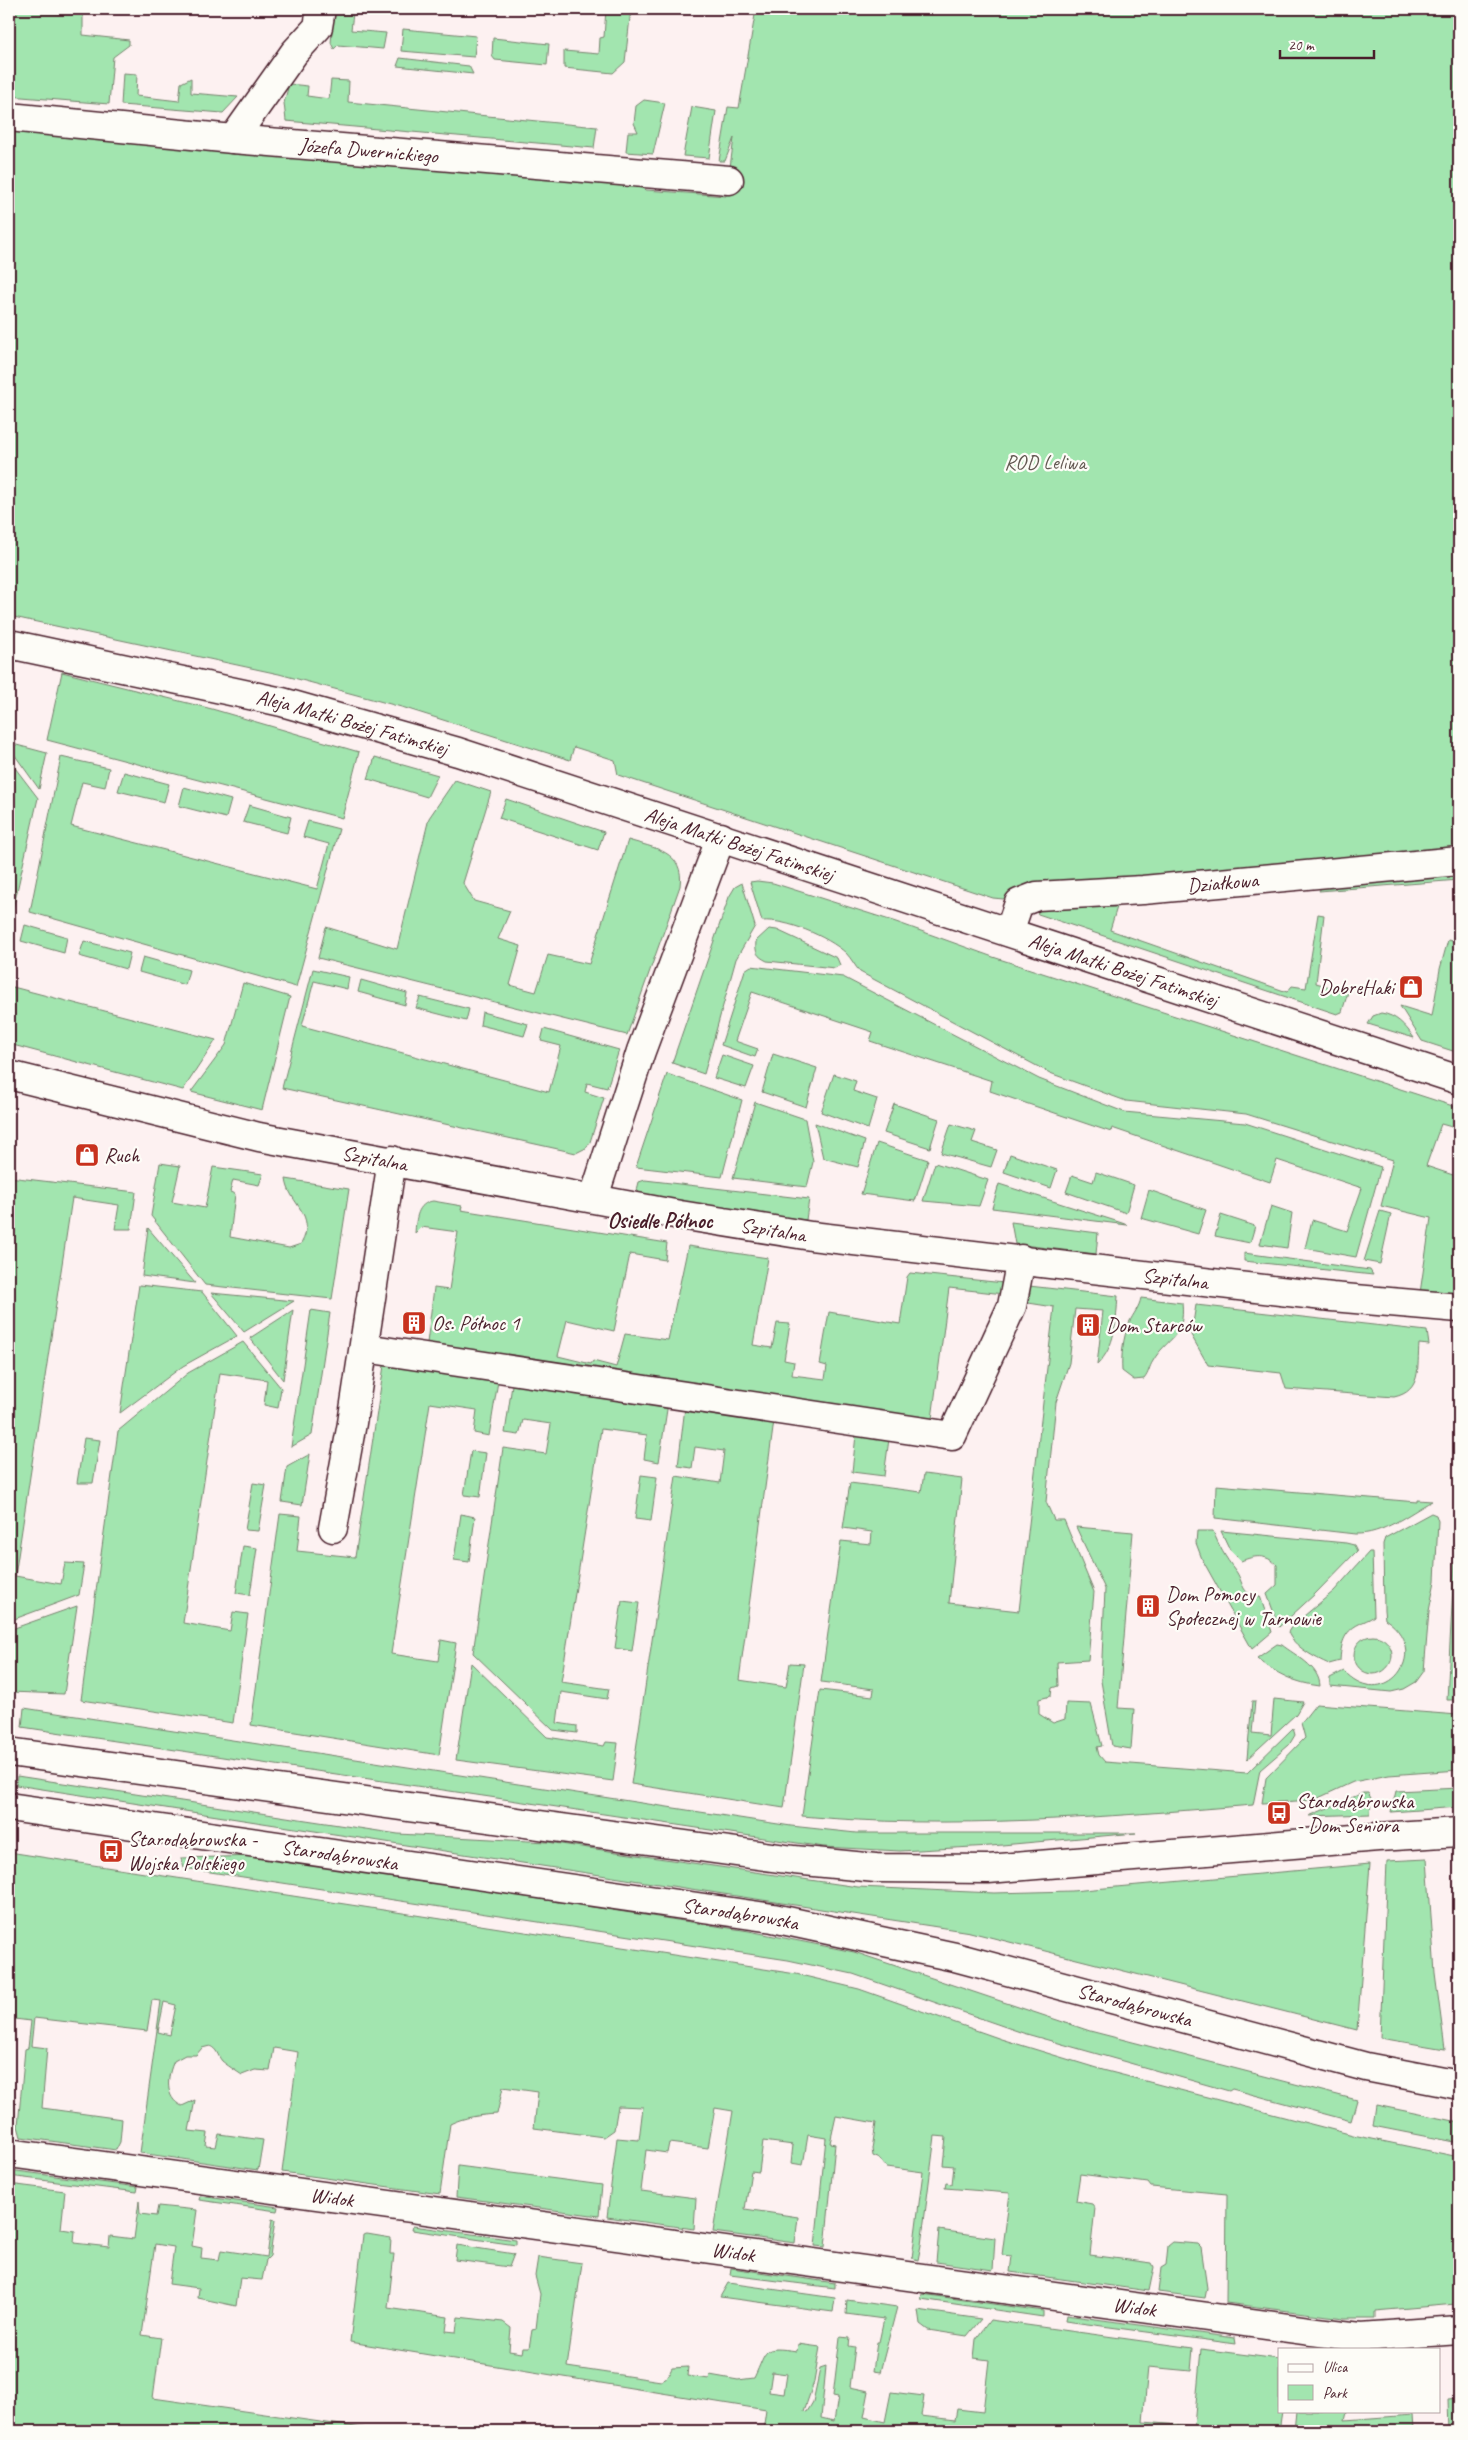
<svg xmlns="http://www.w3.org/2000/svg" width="1468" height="2440" font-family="Caveat,sans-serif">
  <rect width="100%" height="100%" fill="#fdf1f1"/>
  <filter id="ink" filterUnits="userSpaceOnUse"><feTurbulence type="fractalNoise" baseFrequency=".02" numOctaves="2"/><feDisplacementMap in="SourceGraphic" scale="10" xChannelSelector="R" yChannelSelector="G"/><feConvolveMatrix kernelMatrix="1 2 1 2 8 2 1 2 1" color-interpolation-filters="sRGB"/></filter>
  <g filter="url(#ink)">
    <g fill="#a2e5af" stroke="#76826d" fill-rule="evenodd">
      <path d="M15 9 59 14 60 9H83V35L129 40V45L113 57 109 104 9 96V27H12Z"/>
      <path d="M334 9H351L350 13H353L351 30 386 33 383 49 338 45 334 49 331 43Z"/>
      <path d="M606 9H631L625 62 613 73 564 68V51L599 54 600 38 604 37Z"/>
      <path d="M756 9H1459V847L1021 889 1003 899 993 898 618 775 615 760 574 747 570 760 405 708 279 674 9 616V131L641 186 646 190 726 196 734 138 725 161H719L728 107 739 108Z"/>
      <path d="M403 29 476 36 474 57 401 51Z"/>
      <path d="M493 38 549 44 547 65 495 60 492 56Z"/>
      <path d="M400 58 469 66 473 74 397 66Z"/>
      <path d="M123 73 137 74 136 96 179 101 181 83 191 78V93L238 97 223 113 121 105Z"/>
      <path d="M331 80 349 81 348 102 597 127 594 148 286 121 284 103 289 84 308 86 307 96 329 99Z"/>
      <path d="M644 100 665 103 653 154 626 152 628 132H638L634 123 636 106Z"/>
      <path d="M692 107 716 111 709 158 683 156Z"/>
      <path d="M62 672 212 709 359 752 342 818 47 740Z"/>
      <path d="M9 743 47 753 39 789 9 747Z"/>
      <path d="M61 757 109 768 105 787 82 782 71 826 317 889 329 844 303 837 308 821 339 829 296 987 30 912Z"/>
      <path d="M375 757 438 775 427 797 368 779Z"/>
      <path d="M9 760 38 798 13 909 9 908Z"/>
      <path d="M124 772 169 784 164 802 118 791Z"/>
      <path d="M455 780 491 792 463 883 474 901 510 911 498 939 521 946 510 985 536 992 548 955 589 964 628 840C654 848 685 851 680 886L627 1035 318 958 326 927 397 949 429 818Z"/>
      <path d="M184 787 231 800 226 818 179 806Z"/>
      <path d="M506 799 604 832 598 850 499 818Z"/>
      <path d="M249 805 291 817 287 833 243 822Z"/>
      <path d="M1459 871V880L1319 891 1323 884Z"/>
      <path d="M757 881 773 883 896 922 993 957 1459 1108V1129L1441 1124 1426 1166 1459 1177V1297L1420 1293 1431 1218 1381 1206 1393 1160 1246 1114 1126 1101 1050 1073 860 972C855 966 851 958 846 953 827 936 786 919 762 921L750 882Z"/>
      <path d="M742 883 755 926 736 959 704 1074 672 1063 729 897 735 887Z"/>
      <path d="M1117 907 1110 930 1287 992 1292 986 1306 988 1318 914 1324 915 1316 983 1348 992 1342 1012 1337 1014 1038 914 1036 911 1042 908Z"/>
      <path d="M25 925 67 937 64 953 21 941Z"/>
      <path d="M769 929 777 930 837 958 840 965 835 968 767 961C757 956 755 953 756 941Z"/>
      <path d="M1448 940 1459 943V1053L1422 1041 1400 1006 1432 1016 1440 969Z"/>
      <path d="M84 941 130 953 126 969 79 956Z"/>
      <path d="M143 957 189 970 185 985 139 972Z"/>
      <path d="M751 966 843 977 1039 1079 1124 1112 1245 1123 1381 1167 1356 1257 1305 1248 1312 1220 1347 1231 1362 1188 1277 1160 1270 1182 1112 1128 1111 1132 990 1091 992 1081 870 1041 873 1032 752 992 735 1041 758 1049 755 1057 721 1045 745 970Z"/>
      <path d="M313 969 349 977 347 989 314 981 302 1026 549 1092 561 1046 541 1041 544 1029 619 1050 607 1088 587 1083 585 1092 604 1098 590 1142 586 1148 576 1153 282 1088Z"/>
      <path d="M361 980 407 993 405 1005 358 992Z"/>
      <path d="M243 983 290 997 262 1110 191 1092 226 1045Z"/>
      <path d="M9 986 216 1040 183 1090 9 1044Z"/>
      <path d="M420 997 469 1009 466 1021 416 1008Z"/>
      <path d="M482 1012 528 1024 524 1036 480 1025Z"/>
      <path d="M1381 1013C1396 1015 1405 1025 1414 1038L1368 1024 1373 1016Z"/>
      <path d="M773 1054 817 1068 806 1107 762 1092Z"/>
      <path d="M722 1055 754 1066 746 1088 714 1078Z"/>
      <path d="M667 1074 742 1100 722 1177 636 1167Z"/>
      <path d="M834 1074 856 1081 853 1091 877 1099 868 1129 821 1112Z"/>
      <path d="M755 1102 805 1119 813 1162 807 1187 733 1178Z"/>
      <path d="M894 1104 939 1119 930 1148 884 1133Z"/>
      <path d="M815 1123 865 1141 858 1167 823 1158Z"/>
      <path d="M951 1124 976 1131 972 1142 997 1150 991 1167 941 1153Z"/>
      <path d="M877 1143 928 1160 915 1201 861 1194Z"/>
      <path d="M1010 1154 1057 1170 1051 1188 1004 1172Z"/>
      <path d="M160 1163 180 1166 172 1202 205 1208 213 1167 263 1174 259 1185 233 1180 230 1192 235 1194 230 1237 289 1248 301 1244C318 1214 289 1205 286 1179L349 1189 332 1299 205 1285 151 1216Z"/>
      <path d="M935 1163 988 1180 979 1206 923 1201Z"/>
      <path d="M1096 1172 1134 1185 1126 1213 1066 1192 1072 1175 1093 1182Z"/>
      <path d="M9 1177 136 1192 131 1229H115L119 1205 72 1198 15 1576 61 1584 65 1563 84 1564 79 1595 9 1621Z"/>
      <path d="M645 1180 809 1199 806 1220 654 1200 642 1196 637 1190 639 1182Z"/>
      <path d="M999 1184 1122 1223 1127 1225 992 1208Z"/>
      <path d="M1149 1190 1206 1210 1198 1234 1141 1218Z"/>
      <path d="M433 1201 462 1206 461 1210 667 1243 665 1260 630 1254 614 1331 567 1320 558 1356 591 1364 593 1361 616 1367 625 1334 668 1340 688 1246 768 1258 753 1345 772 1348 777 1323 790 1324 784 1360 794 1362 792 1375 825 1379 827 1366 820 1364 829 1312 900 1324 907 1277 910 1273 1004 1283V1294L949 1288 932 1419 671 1382 399 1339 427 1343 434 1288 449 1290 458 1232 421 1227 415 1233C416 1219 417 1203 433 1201Z"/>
      <path d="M1271 1206 1292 1213 1287 1248 1260 1244Z"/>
      <path d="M1380 1211 1391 1214 1380 1264 1364 1261Z"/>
      <path d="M1221 1215 1255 1226 1250 1243 1215 1236Z"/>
      <path d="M1011 1222 1098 1233 1096 1254 1015 1244Z"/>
      <path d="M148 1228 195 1283 142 1276Z"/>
      <path d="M1244 1253 1370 1270 1373 1275 1244 1261Z"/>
      <path d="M139 1285 202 1292 237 1336 183 1366 120 1413Z"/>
      <path d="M1029 1286 1118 1296C1116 1321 1116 1346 1097 1365L1103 1311 1075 1309 1069 1363 1056 1402 1046 1502 1054 1520H1064L1094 1592 1088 1660 1057 1662 1058 1686 1052 1688 1051 1696 1039 1699V1714L1053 1723 1065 1719 1066 1703 1091 1704 1102 1746 1097 1747 1099 1755 1105 1762 1247 1773 1293 1728 1295 1735 1289 1745 1260 1770 1253 1805C1104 1817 952 1830 802 1816L820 1690 873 1696 874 1689 821 1682 841 1541 871 1544 872 1532 843 1528 850 1483 921 1492 924 1474 962 1479 949 1603 1019 1611 1054 1307 1022 1302Z"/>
      <path d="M211 1293 294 1301 244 1332Z"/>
      <path d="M1141 1298 1182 1303C1186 1338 1166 1338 1153 1361 1149 1367 1149 1373 1144 1379L1134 1380 1122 1371C1121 1356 1123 1338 1129 1323 1133 1314 1139 1308 1141 1298Z"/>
      <path d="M1196 1305 1427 1331 1429 1345 1419 1344C1417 1368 1422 1391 1394 1397L1286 1389 1281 1373 1208 1365 1191 1335Z"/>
      <path d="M293 1310 283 1380 250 1338Z"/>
      <path d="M311 1310 330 1313 312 1435 291 1447Z"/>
      <path d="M243 1342 281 1388 278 1408 264 1405 267 1380 220 1373 183 1623 230 1631 233 1612 248 1614 233 1723 81 1700 118 1431 188 1373Z"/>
      <path d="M385 1359 499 1375 489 1436 474 1433 477 1410 430 1403 391 1654 438 1661 441 1640 456 1643 439 1755 251 1725 280 1514 301 1516 297 1551 355 1557Z"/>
      <path d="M513 1378 668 1403 659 1462 644 1459 647 1435 601 1429 561 1682 609 1689 607 1699 561 1692 557 1723 577 1726V1733L553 1730 473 1653 503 1448 546 1454 551 1424 523 1420 519 1435 505 1433Z"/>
      <path d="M685 1407 774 1421 739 1680 786 1687 790 1663 804 1664 784 1808 631 1784 676 1476 720 1483 724 1451 695 1447 692 1468 678 1466Z"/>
      <path d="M856 1435 889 1439 884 1476 852 1472Z"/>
      <path d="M84 1438 100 1440 93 1483H77Z"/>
      <path d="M471 1451 486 1453 480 1497 464 1495Z"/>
      <path d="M310 1454 302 1505 282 1502 287 1467Z"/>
      <path d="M1459 1472V1638L1456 1700H1447Z"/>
      <path d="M641 1475 657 1477 651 1521 635 1519Z"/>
      <path d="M253 1483 266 1485 258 1531 245 1530Z"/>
      <path d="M1216 1485 1417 1502V1500L1432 1501C1408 1514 1383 1535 1355 1534L1215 1518Z"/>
      <path d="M1431 1513 1436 1515 1438 1521 1435 1581 1429 1611 1424 1671 1416 1682 1404 1689 1391 1692 1330 1686V1678L1344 1671C1384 1714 1435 1652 1385 1619L1384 1610 1383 1544 1385 1538Z"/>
      <path d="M461 1514 475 1517 469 1562 454 1560Z"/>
      <path d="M1076 1527 1133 1532 1118 1708 1134 1709 1131 1749 1112 1746 1101 1681 1105 1589Z"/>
      <path d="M1197 1531H1213C1219 1546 1225 1557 1235 1570 1244 1581 1240 1596 1260 1596L1272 1632 1252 1649 1202 1559 1196 1543Z"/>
      <path d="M1221 1531 1346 1543 1354 1545 1357 1551 1315 1594 1279 1627 1267 1594 1277 1585V1565C1265 1553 1254 1556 1241 1561L1230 1550Z"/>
      <path d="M243 1546 257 1548 250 1595 236 1593Z"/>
      <path d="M1369 1552H1372L1374 1616C1369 1620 1364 1621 1359 1624 1343 1632 1341 1645 1340 1661L1329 1664C1315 1658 1293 1646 1288 1632L1292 1626 1334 1591Z"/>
      <path d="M622 1601 639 1603 632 1651 615 1648Z"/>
      <path d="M77 1606 64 1694 9 1692V1630Z"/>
      <circle cx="1373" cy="1655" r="19"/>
      <path d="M1277 1644 1282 1645C1296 1656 1319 1666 1320 1686 1295 1683 1276 1674 1257 1658Z"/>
      <path d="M471 1663 547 1737 604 1746 606 1742 618 1743 613 1781 456 1760Z"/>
      <path d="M1274 1699 1303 1702 1296 1714 1247 1759 1252 1701H1255L1252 1733 1271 1735Z"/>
      <path d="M1459 1702V1770L1389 1775 1353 1782 1314 1800 1262 1803 1266 1778 1305 1738 1301 1723 1316 1704 1458 1715Z"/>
      <path d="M24 1708 791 1826 856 1833H1136L991 1846 900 1851 824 1847 22 1727Z"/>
      <path d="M17 1776 398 1834 547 1842 858 1887 994 1893 1072 1891 1370 1864 1357 2030 970 1932 16 1785Z"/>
      <path d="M1459 1788V1807L1391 1812 1396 1791Z"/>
      <path d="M1363 1793H1368L1371 1798 1370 1814 1309 1816Z"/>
      <path d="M9 1852 796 1974 859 1989 1001 2039 1103 2070 1353 2135 1459 2157V2315L1456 2304 1375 2311V2318H1344L1226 2303 1227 2194 1151 2187 1148 2183 1080 2174 1076 2201 1092 2204 1095 2208 1090 2255 1152 2263 1154 2267 1149 2291 1010 2272 1012 2256 1002 2255 1010 2193 945 2188 946 2183 952 2184 954 2166 943 2165 946 2137 935 2136 921 2245 918 2260 912 2258 923 2172 886 2167 880 2159 873 2156 872 2149 876 2123 836 2116 830 2143 835 2144 825 2247 815 2246 826 2138 808 2135 803 2165 791 2163 793 2145 763 2141 759 2172 751 2171 745 2209 798 2217 795 2243 713 2232 733 2111 715 2108 708 2148 669 2143 667 2153 646 2150 641 2191 696 2198 694 2229 607 2217 617 2138 639 2140 643 2107 618 2106 614 2130 604 2137 534 2128 538 2092 503 2087 497 2114C481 2115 464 2117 450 2124L440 2194 282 2172 298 2052 274 2048 270 2071 255 2070 242 2075C239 2073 224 2063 222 2061 217 2055 218 2050 210 2046L202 2048 196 2055H185L174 2061C167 2076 164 2098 182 2106L195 2100 189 2131 208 2133 206 2146 216 2147 219 2134 263 2140 258 2170 140 2153 161 2001 152 2000 147 2031 34 2018 31 2046 47 2048 42 2108 122 2119 120 2142 116 2150 21 2137 18 2126 25 2049 28 2048 31 2021 14 2019 11 2047 9 2050ZM164 2002 176 2005 170 2035 158 2032Z"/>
      <path d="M258 1856 749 1931 854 1952 1090 2031 1357 2100 1351 2121 1232 2089 1229 2091 1023 2033 853 1974 788 1960 184 1868 181 1858Z"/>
      <path d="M1427 1859 1435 1973 1445 2049 1380 2038 1387 1861Z"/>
      <path d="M1376 2105 1459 2122V2143L1373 2126Z"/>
      <path d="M458 2166 602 2185 599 2216 456 2197Z"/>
      <path d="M9 2170 138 2187 137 2192 9 2176Z"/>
      <path d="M9 2184 65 2191 61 2229 75 2231 74 2243 109 2247 110 2236 134 2239 139 2201 140 2214 156 2216 158 2206 197 2210 192 2246 202 2248 201 2258 219 2260 221 2250 267 2257 272 2219 275 2220 270 2256 266 2260 262 2280 240 2278 236 2306 198 2298 199 2288 169 2284 174 2247 155 2244 142 2335 161 2338 153 2398 383 2431H9Z"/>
      <path d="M200 2196 278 2207 277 2211 199 2200Z"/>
      <path d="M413 2226 516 2240V2245L412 2230Z"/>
      <path d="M939 2230 995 2238 993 2270 936 2262Z"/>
      <path d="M367 2234 391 2238 390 2254H394L388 2308 448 2317 446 2331 456 2332 458 2317 503 2322 511 2328 509 2351 522 2353 523 2348H529L532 2330 536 2329 540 2294 535 2276 538 2257 582 2263 567 2367 661 2381 668 2376 672 2368 688 2367 687 2376 709 2379 710 2375 738 2380 754 2378C768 2349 761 2346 797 2351L798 2344 820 2347 814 2382 804 2411 807 2412 813 2402 820 2369 826 2367 821 2418 834 2421 838 2397 833 2396 840 2337 850 2338 849 2346 855 2347 850 2387 869 2391 864 2417 885 2422 891 2392 924 2396 921 2416 955 2420 957 2409 983 2412 989 2360 974 2358 976 2339 990 2320 1193 2348 1191 2371 1148 2367 1143 2422 1194 2426 1201 2349 1279 2359V2411H1282L1279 2431H763L766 2410 350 2342 363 2235ZM772 2372 787 2374 784 2394 769 2392Z"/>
      <path d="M1173 2242 1198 2244 1201 2247 1207 2288 1205 2298 1158 2292 1161 2268 1166 2265 1168 2246Z"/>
      <path d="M457 2245 514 2254 509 2267 455 2260Z"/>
      <path d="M731 2268 835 2283V2288L730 2275Z"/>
      <path d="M728 2283 835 2298 833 2312 720 2297Z"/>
      <path d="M922 2294 1043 2311V2317L921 2299Z"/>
      <path d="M847 2300 897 2307 880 2372 873 2371 877 2342H879L884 2319 846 2314Z"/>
      <path d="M918 2310 981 2319 967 2336 928 2330 920 2324Z"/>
      <path d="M1066 2315 1235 2338 1236 2344 1065 2321Z"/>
      <path d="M1459 2398V2431H1449L1448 2399Z"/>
      <path d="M1296 2411H1347L1345 2420 1412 2415 1413 2431H1294Z"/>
    </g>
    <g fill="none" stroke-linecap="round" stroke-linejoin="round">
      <defs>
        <g id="minor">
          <path id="s1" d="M9 117 233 139 729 180"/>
          <path d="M233 139 294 53 318 27 321 9"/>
          <path id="s2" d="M1009 932 1019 903 1037 896 1143 890 1459 861"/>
          <path id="s3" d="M9 1075 259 1137 680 1215 811 1236 1332 1297 1459 1308"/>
          <path d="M594 1197 641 1051 721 837"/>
          <path d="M365 1348 952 1436 1012 1306 1021 1259"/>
          <path d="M333 1528 352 1423 392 1160"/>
          <path id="s4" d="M9 2153 1310 2331 1361 2337 1459 2330"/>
        </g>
        <g id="tertiary">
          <path id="s5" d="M9 644 282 702 458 752 1459 1080"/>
          <path d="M9 1752 794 1860 876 1868 988 1869 1378 1837 1459 1832"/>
          <path id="s6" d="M9 1807 773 1918 955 1957 1366 2067 1459 2085"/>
        </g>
      </defs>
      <use href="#minor" stroke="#4a1f2b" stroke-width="31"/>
      <use href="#tertiary" stroke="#4a1f2b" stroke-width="31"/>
      <use href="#minor" stroke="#fdfcf7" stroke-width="28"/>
      <use href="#tertiary" stroke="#fdfcf7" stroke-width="28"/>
    </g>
  </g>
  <defs>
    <symbol id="shop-square" viewBox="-11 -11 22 22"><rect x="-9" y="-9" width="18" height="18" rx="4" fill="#c8321e" stroke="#fdfcf7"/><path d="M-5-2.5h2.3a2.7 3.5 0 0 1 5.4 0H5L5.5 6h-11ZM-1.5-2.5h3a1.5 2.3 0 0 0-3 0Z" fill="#fff"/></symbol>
    <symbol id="building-square" viewBox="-11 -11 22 22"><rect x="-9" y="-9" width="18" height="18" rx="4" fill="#c8321e" stroke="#fdfcf7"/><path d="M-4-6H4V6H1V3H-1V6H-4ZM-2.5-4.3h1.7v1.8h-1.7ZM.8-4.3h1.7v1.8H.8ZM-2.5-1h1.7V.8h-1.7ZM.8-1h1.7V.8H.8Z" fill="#fff"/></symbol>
    <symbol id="bus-square" viewBox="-11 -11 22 22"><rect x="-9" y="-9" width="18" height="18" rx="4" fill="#c8321e" stroke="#fdfcf7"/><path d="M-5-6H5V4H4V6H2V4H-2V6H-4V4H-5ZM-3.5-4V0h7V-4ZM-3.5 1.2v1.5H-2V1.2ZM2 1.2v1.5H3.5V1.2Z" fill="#fff"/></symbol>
  </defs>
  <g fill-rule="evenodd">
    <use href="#shop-square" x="1397" y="973" width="28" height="28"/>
    <use href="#shop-square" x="73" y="1141" width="28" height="28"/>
    <use href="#building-square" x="400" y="1309" width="28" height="28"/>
    <use href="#building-square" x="1074" y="1311" width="28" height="28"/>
    <use href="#building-square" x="1134" y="1592" width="28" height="28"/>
    <use href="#bus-square" x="1265" y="1799" width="28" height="28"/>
    <use href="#bus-square" x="97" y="1837" width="28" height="28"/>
  </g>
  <g text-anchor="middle" stroke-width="4.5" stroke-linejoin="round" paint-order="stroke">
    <g font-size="21" fill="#4a1f2b" stroke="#fdfcf7">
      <text dy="7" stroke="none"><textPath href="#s1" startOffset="361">Józefa Dwernickiego</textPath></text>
      <text dy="7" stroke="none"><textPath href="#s5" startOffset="352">Aleja Matki Bożej Fatimskiej</textPath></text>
      <text dy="7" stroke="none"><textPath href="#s5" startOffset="758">Aleja Matki Bożej Fatimskiej</textPath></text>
      <text dy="7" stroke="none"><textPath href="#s2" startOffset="236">Działkowa</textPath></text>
      <text dy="7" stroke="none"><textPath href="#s5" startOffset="1162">Aleja Matki Bożej Fatimskiej</textPath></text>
      <text dy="7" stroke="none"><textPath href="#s3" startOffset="375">Szpitalna</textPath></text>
      <text dy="7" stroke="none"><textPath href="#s3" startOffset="780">Szpitalna</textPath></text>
      <text dy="7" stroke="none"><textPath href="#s3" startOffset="1185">Szpitalna</textPath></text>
      <text dy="7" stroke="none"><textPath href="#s6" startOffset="334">Starodąbrowska</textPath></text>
      <text dy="7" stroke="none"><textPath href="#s6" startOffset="739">Starodąbrowska</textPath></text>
      <text dy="7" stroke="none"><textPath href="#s6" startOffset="1144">Starodąbrowska</textPath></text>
      <text dy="7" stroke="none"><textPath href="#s4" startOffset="326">Widok</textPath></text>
      <text dy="7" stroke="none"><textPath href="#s4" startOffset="731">Widok</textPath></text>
      <text dy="7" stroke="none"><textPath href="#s4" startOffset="1136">Widok</textPath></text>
    </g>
    <g font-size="21" fill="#645a53" stroke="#fdfcf7">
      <text x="1045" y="469">ROD Leliwa</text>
    </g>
    <g font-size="21" fill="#4a1f2b" stroke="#fdfcf7" text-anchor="start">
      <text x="1394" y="994" text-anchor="end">DobreHaki</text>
      <text x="104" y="1162">Ruch</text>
      <text x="432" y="1330">Os. Północ 1</text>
      <text x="1106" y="1332">Dom Starców</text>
      <text x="1166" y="1601">Dom Pomocy<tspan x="1166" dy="24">Społecznej w Tarnowie</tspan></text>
      <text x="1296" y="1808">Starodąbrowska<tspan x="1296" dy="24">- Dom Seniora</tspan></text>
      <text x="128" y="1846">Starodąbrowska -<tspan x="128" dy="24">Wojska Polskiego</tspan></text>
    </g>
    <g font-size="22" font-weight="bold" fill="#4a1f2b" stroke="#fdfcf7">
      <text x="660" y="1228">Osiedle Północ</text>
    </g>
  </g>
  <rect width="1468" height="2440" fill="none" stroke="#fdfcf7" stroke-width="30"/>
  <rect x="15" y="15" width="1438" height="2410" fill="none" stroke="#4a1f2b" stroke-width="2" filter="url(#ink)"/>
  <rect x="1278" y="2348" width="162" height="65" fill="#fdfcf7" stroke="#b5a4a5"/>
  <rect x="1288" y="2364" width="25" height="8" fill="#fdfcf7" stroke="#b5a4a5"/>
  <text x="1323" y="2372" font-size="15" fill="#4a1f2b">Ulica</text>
  <rect x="1288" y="2385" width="25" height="15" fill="#a2e5af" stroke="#b5a4a5"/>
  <text x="1323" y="2398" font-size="15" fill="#4a1f2b">Park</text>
  <path d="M1280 50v8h94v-8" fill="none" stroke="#4a1f2b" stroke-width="2.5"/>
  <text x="1288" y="50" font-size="15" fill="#4a1f2b" stroke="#fdfcf7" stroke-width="4" paint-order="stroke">20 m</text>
</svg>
